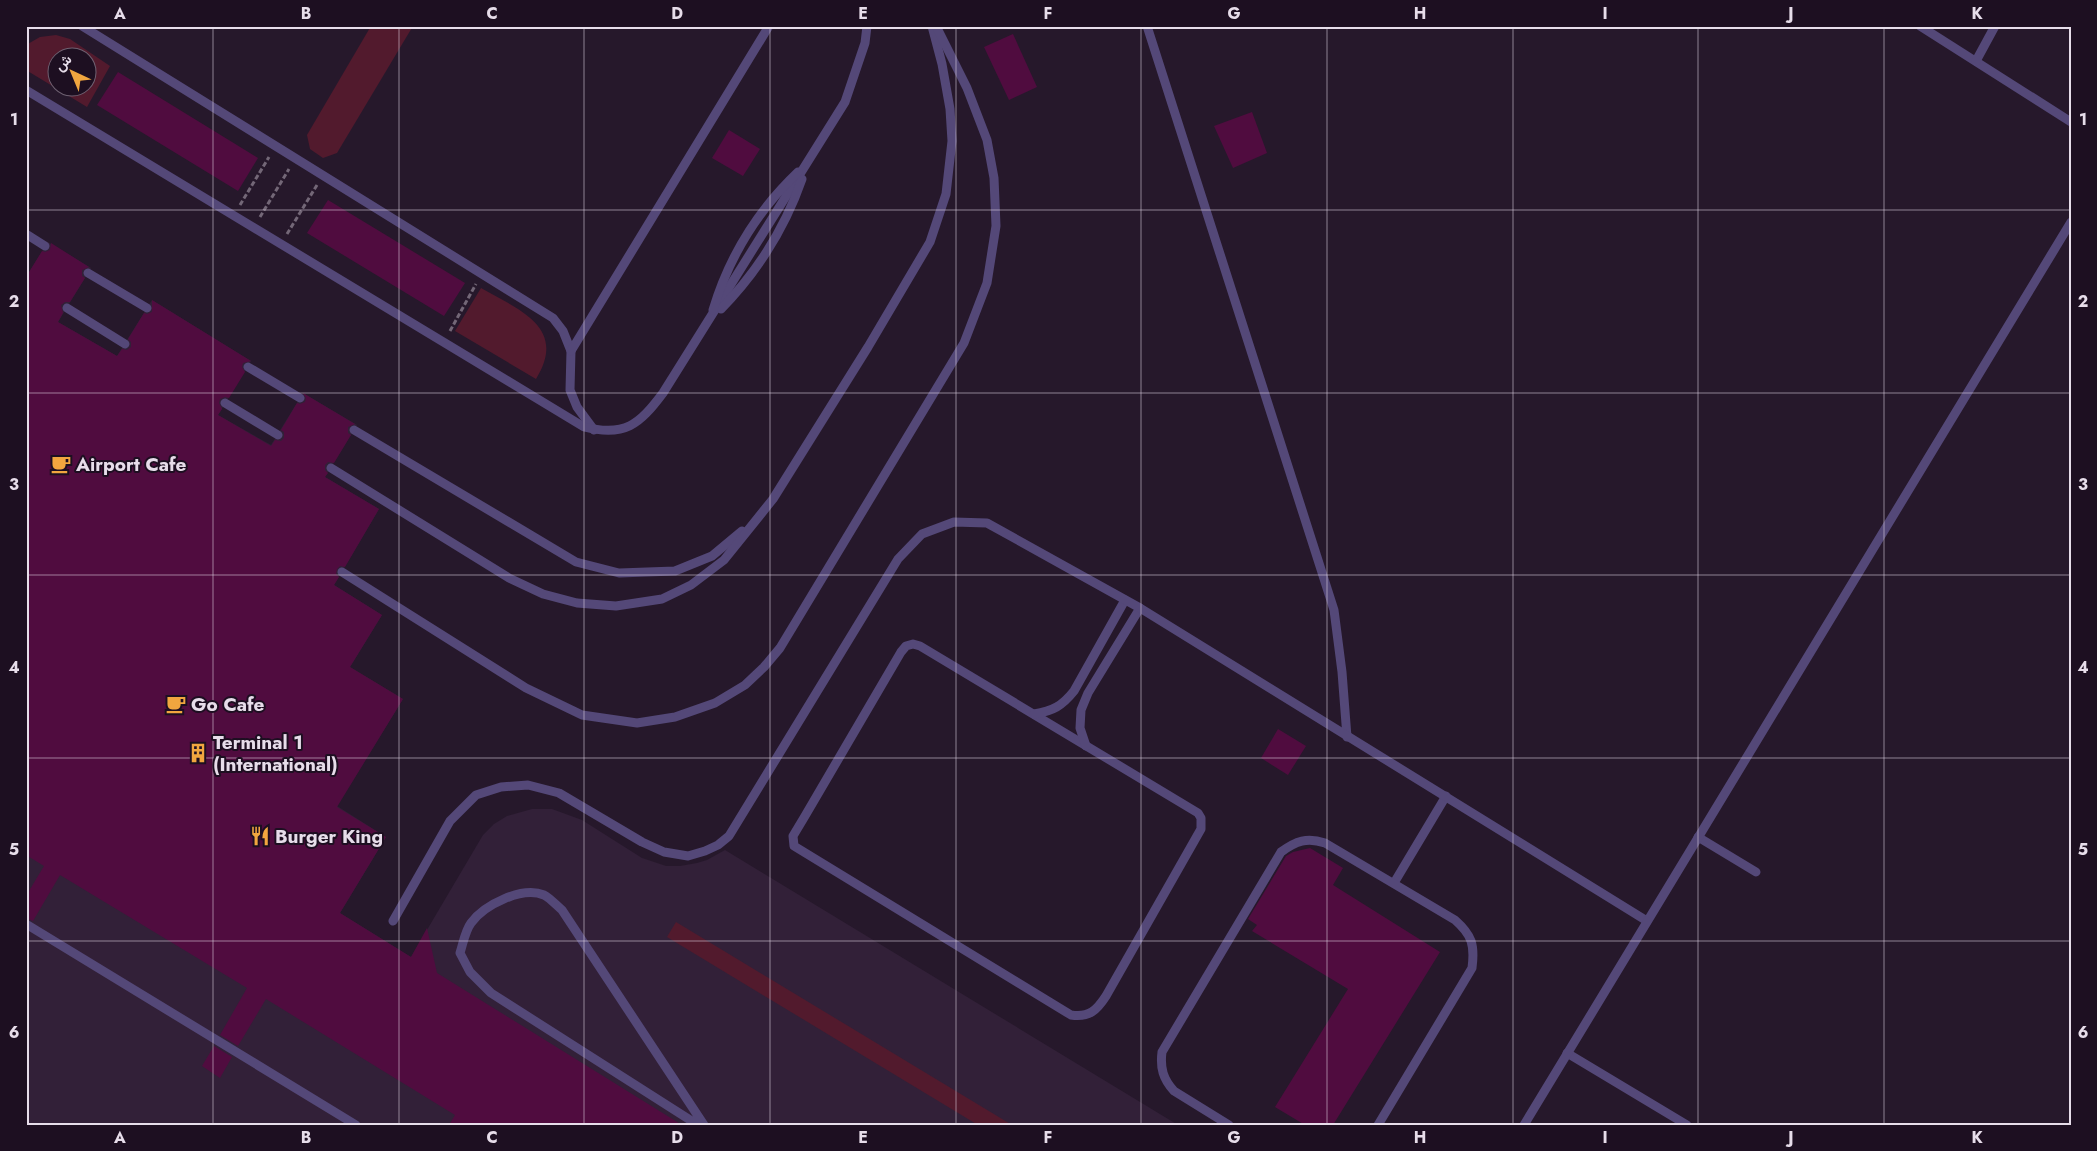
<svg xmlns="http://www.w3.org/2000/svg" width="2097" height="1151" font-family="Jost,Vazirmatn,sans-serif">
  <rect width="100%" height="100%" fill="#26182b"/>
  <path fill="#322038" d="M48 242 91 268 58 322 117 356 152 300 251 361 218 415 271 445 303 393 357 425 325 477 379 509 334 585 382 615 350 667 403 699 337 806 386 837 340 913 411 957 483 835 494 824 507 816 532 809H552L582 820 642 858 666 866H680L697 863 707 860 725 850 1178 1125H26V277Z"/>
  <g fill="#521a2d" fill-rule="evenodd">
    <path d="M371 26H413L337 153 323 158 310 149 307 135Z"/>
    <path d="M56 35 70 39 110 66 87 107 26 70V45L40 37ZM58 58H88V88H58Z"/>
    <path d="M481 288C519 310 568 327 536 379L455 331Z"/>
    <path d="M676 922 1012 1125H978L667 937Z"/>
  </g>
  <g fill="#500c3f">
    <path d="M1013 34 1037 87 1009 100 984 47Z"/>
    <path d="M118 72 258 158 238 191 97 105Z"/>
    <path d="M1252 112 1267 153 1233 168 1214 126Z"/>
    <path d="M729 130 760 149 743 176 712 158Z"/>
    <path d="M328 200 465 283 444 316 307 233Z"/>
    <path d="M51 243 89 267 82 270V276L85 278 70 302H65L61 305 63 313 58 322 117 356 122 349 127 350 131 347V342L128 339 144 313 147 314 152 312V300L251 361 243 363 242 367 245 372 229 398 225 397 220 399 219 403 222 409 218 415 271 446 275 440 281 441 284 438V432L281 430 297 403 300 404 305 402 306 398 303 393 355 424 348 427V433L351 435 334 463 328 462 325 465V470L328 473 325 477 379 509 345 567 340 566 337 569 336 574 339 577 334 585 382 615 350 667 403 699 337 807 386 837 340 913 411 957 427 928 437 973 682 1125H449L455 1115 266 999 238 1046 220 1035 247 988 60 875 33 921 26 918V896L44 866 26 855V277L42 251 45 252 50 250Z"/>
    <path d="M1278 729 1306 746 1288 775 1261 758Z"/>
    <path d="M1310 848 1343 868 1333 885 1440 952 1333 1125H1305L1275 1107 1348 989 1252 931 1257 925 1248 919 1286 856 1293 852Z"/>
    <path d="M214 1046 232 1057 220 1078 202 1066Z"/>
  </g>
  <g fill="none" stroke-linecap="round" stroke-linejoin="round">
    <g stroke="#736777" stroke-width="3" stroke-dasharray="5 2.5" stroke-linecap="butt">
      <path d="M240 205 269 157"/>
      <path d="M260 217 289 169"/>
      <path d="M287 234 317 185"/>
      <path d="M450 331 476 284"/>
    </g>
    <g stroke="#544878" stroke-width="9">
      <path d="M82 26 553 318 563 331 571 351 570 390 577 407 594 430"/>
      <path d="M1147 26 1334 610 1342 672 1347 737"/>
      <path d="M1920 26 2071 122"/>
      <path d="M1976 61 1995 26"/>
      <path d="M26 90 584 427C625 437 639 425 663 393L845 102 865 43 867 26"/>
      <path d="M26 234 45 246"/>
      <path d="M88 273 147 308"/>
      <path d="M67 308 125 344"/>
      <path d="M721 309C757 272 785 228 802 179"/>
      <path d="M713 310C729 257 758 210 798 172"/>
      <path d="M571 351 769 26"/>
      <path d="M248 367 300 398"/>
      <path d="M225 403 278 435"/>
      <path d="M354 430 576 562 619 573 675 571 712 556 742 531"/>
      <path d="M331 468 509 578 543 594 577 603 616 606 662 599 691 585 724 560 773 499 868 347 930 242 946 194 952 141 950 109 942 64 932 26"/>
      <path d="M342 572 526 688 582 715 637 723 675 717 715 703 745 685 764 667 780 648 964 343 987 283 996 226 994 178 987 140 967 88 936 26"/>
      <path d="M913 644 920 646 1198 813 1201 818V829L1106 996C1097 1010 1089 1018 1071 1015L794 846 793 836 805 816 901 652 906 646Z"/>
      <path d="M1034 714C1053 711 1062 706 1074 691L1125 600"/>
      <path d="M1086 746 1080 728 1081 710 1088 693 1140 608"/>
      <path d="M1698 837 1756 872"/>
      <path d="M1394 883 1446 796"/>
      <path d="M393 921 450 821 476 795 501 787 528 785 559 793 642 842 664 852 688 856 705 851 718 845 729 836 898 559 922 534 954 522 987 523 1140 608 1647 921"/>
      <path d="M26 924 356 1125"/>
      <path d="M1567 1053 1687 1125"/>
      <path d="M698 1125 491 993 470 972 460 953C463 944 465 931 471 923 484 905 522 886 544 895 550 898 557 906 562 910L704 1125"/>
      <path d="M1229 1125 1174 1091C1163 1079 1160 1068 1162 1052L1281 852C1296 841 1307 837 1325 843L1455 920C1472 935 1475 945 1472 968L1378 1125"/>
      <path d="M1524 1125 2071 222"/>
    </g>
  </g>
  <path fill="none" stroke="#e7ddea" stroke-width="1" stroke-opacity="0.55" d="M213 26V1125M399 26V1125M584 26V1125M770 26V1125M956 26V1125M1141 26V1125M1327 26V1125M1513 26V1125M1698 26V1125M1884 26V1125M26 210H2071M26 393H2071M26 575H2071M26 758H2071M26 941H2071"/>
  <defs>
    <symbol id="cafe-bare" viewBox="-9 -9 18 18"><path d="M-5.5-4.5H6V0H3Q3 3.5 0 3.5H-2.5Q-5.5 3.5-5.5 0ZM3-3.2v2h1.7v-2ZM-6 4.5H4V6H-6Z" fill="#f1a63f" stroke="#1d0f21" stroke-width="2.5" paint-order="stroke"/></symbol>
    <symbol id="building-bare" viewBox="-9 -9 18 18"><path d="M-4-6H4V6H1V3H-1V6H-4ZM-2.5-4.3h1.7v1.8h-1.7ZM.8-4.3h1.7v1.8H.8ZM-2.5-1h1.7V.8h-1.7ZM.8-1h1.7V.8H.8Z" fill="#f1a63f" stroke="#1d0f21" stroke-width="2.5" paint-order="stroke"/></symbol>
    <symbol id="restaurant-bare" viewBox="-9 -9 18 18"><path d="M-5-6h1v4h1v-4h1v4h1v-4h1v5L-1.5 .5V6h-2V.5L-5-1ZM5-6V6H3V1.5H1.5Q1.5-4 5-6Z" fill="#f1a63f" stroke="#1d0f21" stroke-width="2.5" paint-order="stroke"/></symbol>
  </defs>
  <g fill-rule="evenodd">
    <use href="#cafe-bare" x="47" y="450" width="28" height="28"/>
    <use href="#cafe-bare" x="162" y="690" width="28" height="28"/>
    <use href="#building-bare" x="184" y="739" width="28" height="28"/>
    <use href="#restaurant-bare" x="246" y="822" width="28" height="28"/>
  </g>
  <g text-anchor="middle" stroke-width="4" stroke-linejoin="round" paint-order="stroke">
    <g font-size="19" font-weight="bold" fill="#e7ddea" stroke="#1d0f21" text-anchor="start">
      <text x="76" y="471">Airport Cafe</text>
      <text x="191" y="711">Go Cafe</text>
      <text x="213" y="749">Terminal 1<tspan x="213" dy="22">(International)</tspan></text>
      <text x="275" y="843">Burger King</text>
    </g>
  </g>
  <rect width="2097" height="1151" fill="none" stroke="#1d0f21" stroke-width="55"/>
  <g transform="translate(72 72) rotate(316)"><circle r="24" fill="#1d0f21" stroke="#6e6171"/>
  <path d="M0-4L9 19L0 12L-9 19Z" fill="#f1a63f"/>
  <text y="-8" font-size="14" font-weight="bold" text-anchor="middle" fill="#e7ddea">ش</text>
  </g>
  <rect x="28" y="28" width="2042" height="1096" fill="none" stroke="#e7ddea" stroke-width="2"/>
  <g font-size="16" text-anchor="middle" font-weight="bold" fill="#e7ddea">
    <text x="120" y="19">A</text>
    <text x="306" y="19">B</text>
    <text x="492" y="19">C</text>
    <text x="677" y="19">D</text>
    <text x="863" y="19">E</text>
    <text x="1048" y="19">F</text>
    <text x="1234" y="19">G</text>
    <text x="1420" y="19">H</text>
    <text x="1605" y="19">I</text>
    <text x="1791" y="19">J</text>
    <text x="1977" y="19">K</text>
    <text x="14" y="125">1</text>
    <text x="2083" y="125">1</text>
    <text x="14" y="307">2</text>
    <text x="2083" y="307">2</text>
    <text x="14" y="490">3</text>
    <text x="2083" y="490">3</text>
    <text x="14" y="673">4</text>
    <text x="2083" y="673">4</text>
    <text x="14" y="855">5</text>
    <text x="2083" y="855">5</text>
    <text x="14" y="1038">6</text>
    <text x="2083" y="1038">6</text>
    <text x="120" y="1143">A</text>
    <text x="306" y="1143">B</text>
    <text x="492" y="1143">C</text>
    <text x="677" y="1143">D</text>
    <text x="863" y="1143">E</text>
    <text x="1048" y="1143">F</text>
    <text x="1234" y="1143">G</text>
    <text x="1420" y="1143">H</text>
    <text x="1605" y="1143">I</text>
    <text x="1791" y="1143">J</text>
    <text x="1977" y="1143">K</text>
  </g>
</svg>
